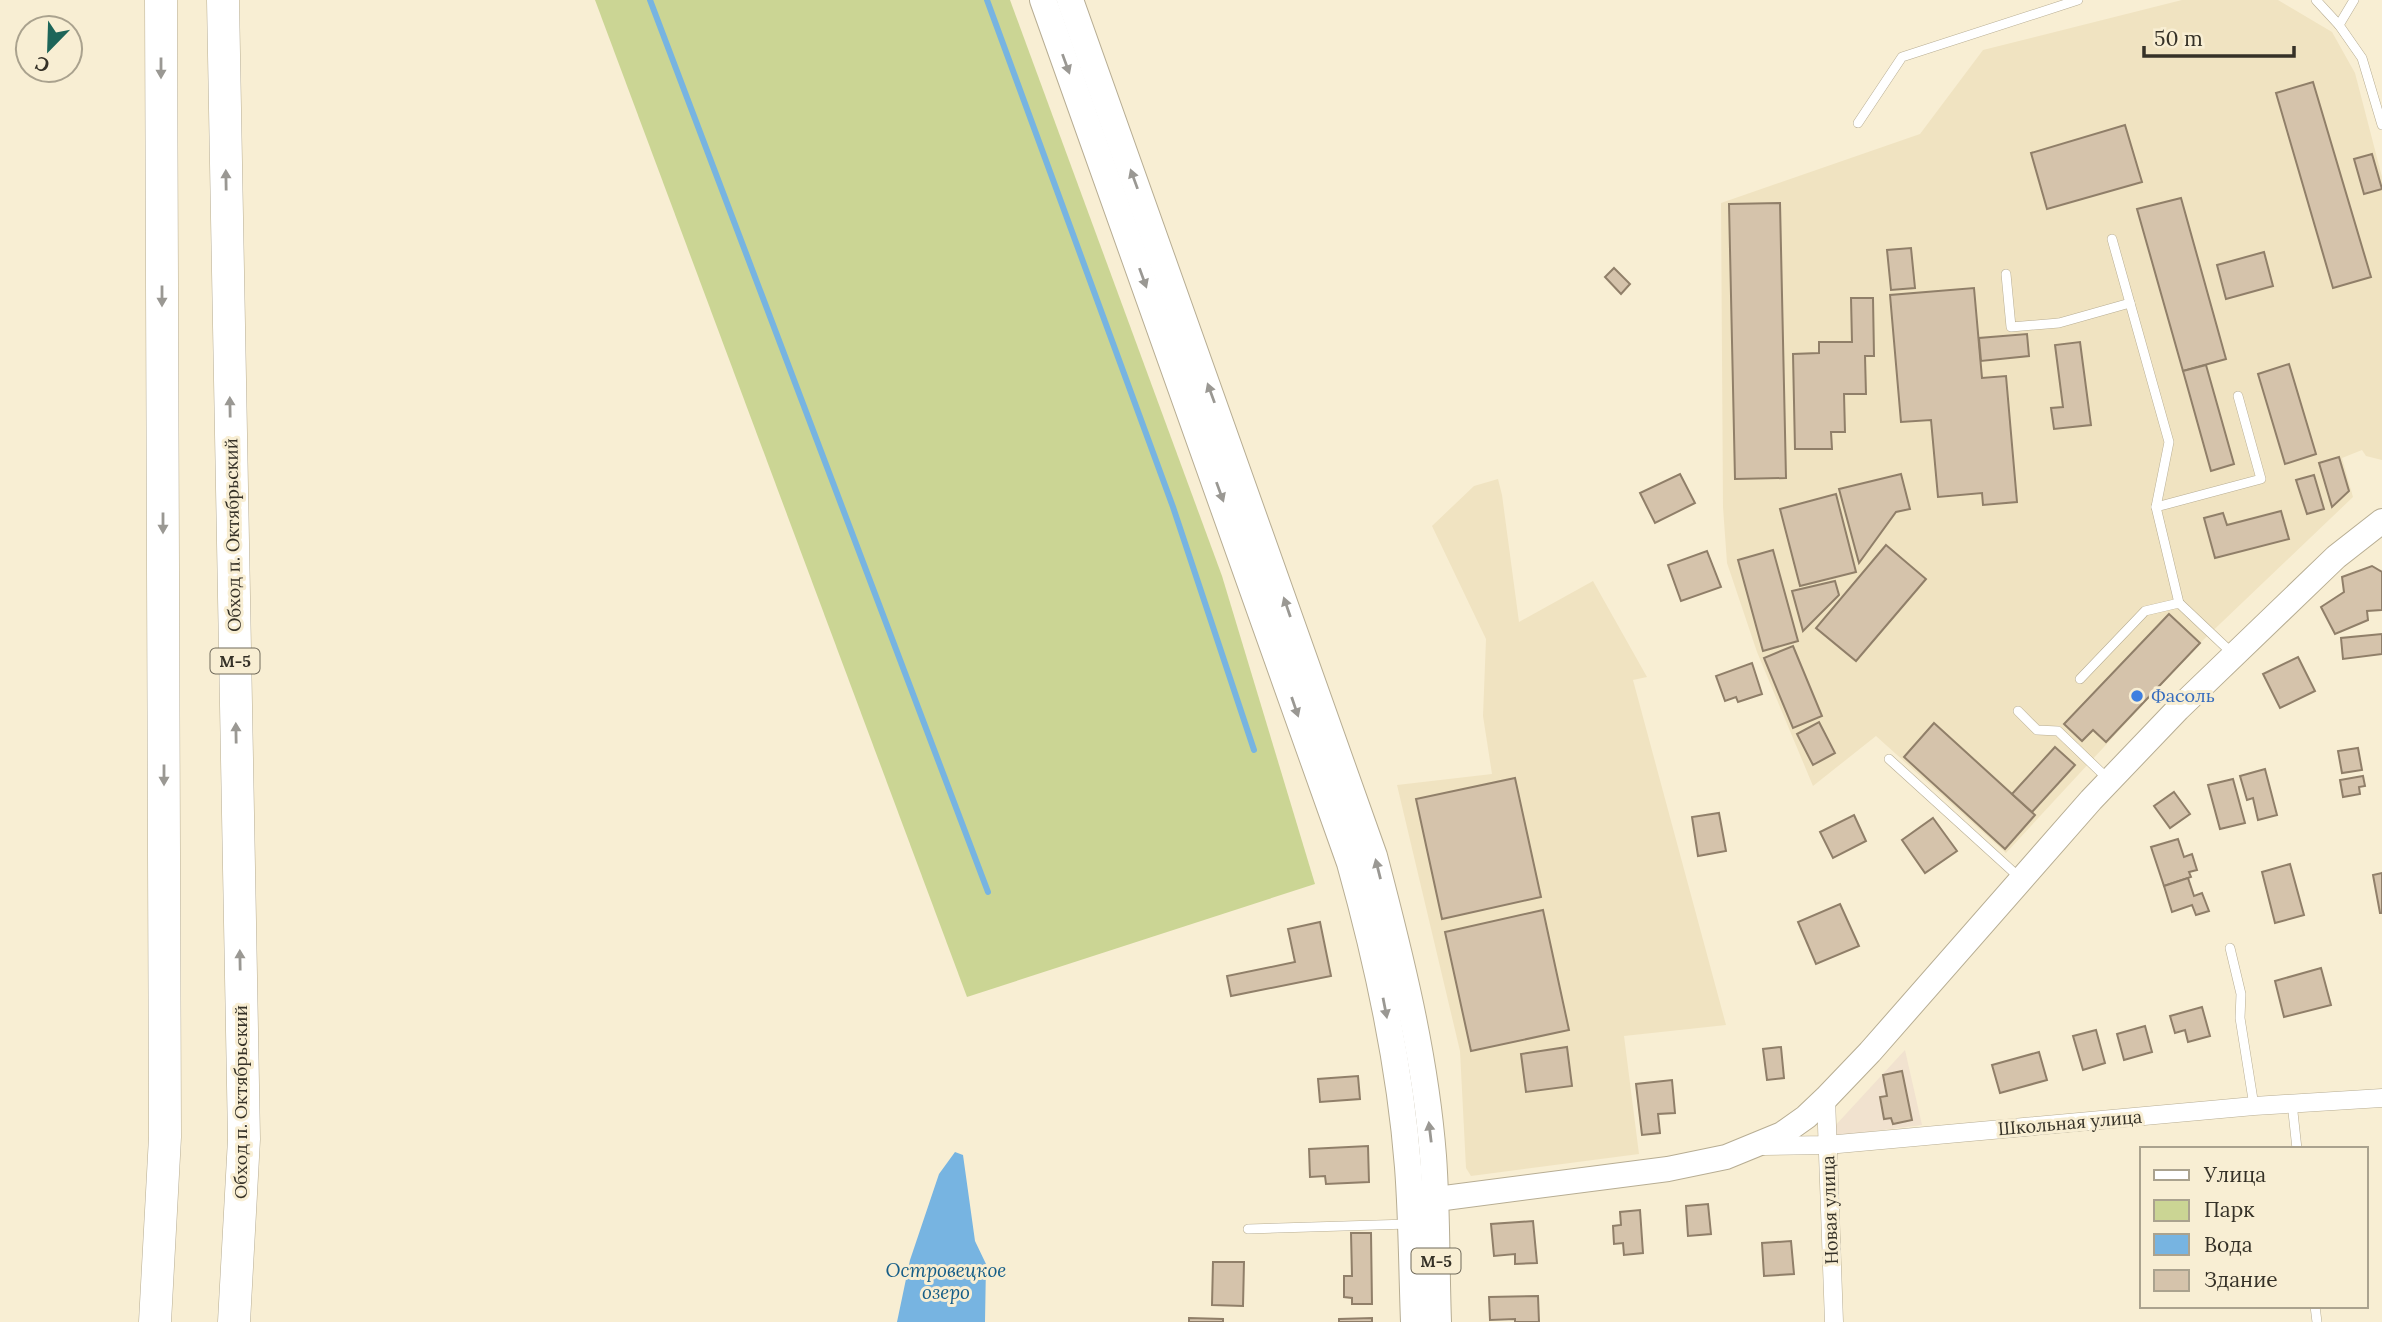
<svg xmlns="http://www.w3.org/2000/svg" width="2382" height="1322" font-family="Lora,serif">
  <rect width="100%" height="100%" fill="#f8eed3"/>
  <path fill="#f1e2cf" d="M1905 1050 1922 1125 1836 1136 1834 1127Z"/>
  <g fill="#f0e3c1">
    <path d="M2182 0H2278L2332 32 2355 73 2382 177V460L2366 456 2362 450 2342 458 2353 497 2200 643 2006 853 1876 736 1813 786 1757 652 1727 563 1723 507 1721 203 1920 134 1983 50Z"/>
    <path d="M1498 479 1502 495 1519 622 1593 581 1647 677 1633 680 1726 1025 1624 1036 1639 1154 1471 1176 1466 1168 1460 1051 1397 785 1492 774 1483 716 1486 639 1432 526 1474 486Z"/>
  </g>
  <path fill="#cbd594" d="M595 0H1010L1222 576 1315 884 967 997Z"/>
  <path fill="#77b4e1" d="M955 1152 963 1155 975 1241 986 1264 985 1322H897L910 1260 939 1174Z"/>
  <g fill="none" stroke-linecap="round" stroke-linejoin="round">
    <g stroke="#77b4e1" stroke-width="6">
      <path d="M650 0 988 892"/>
      <path d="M987 0 1173 507 1254 750"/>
    </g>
  </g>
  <g fill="#d5c3ab" stroke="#907f69" stroke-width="2">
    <path d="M2313 82 2371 277 2333 288 2276 93Z"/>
    <path d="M2125 125 2142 182 2047 209 2031 153Z"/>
    <path d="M2372 154 2382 189 2364 194 2354 159Z"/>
    <path d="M2181 198 2226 359 2183 371 2137 209Z"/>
    <path d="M1780 203 1786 478 1735 479 1729 204Z"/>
    <path d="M1911 248 1915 288 1891 290 1887 250Z"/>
    <path d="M2264 252 2273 286 2226 299 2217 265Z"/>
    <path d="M1614 268 1630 284 1621 294 1605 277Z"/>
    <path d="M1974 288 1982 378 2006 376 2017 502 1983 505 1982 493 1938 497 1931 420 1901 422 1890 295Z"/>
    <path d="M1851 298H1873L1874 356H1865L1866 394H1844L1845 432H1831L1832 449H1795L1793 354 1819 353V342H1852Z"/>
    <path d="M2027 334 2029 356 1981 361 1979 338Z"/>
    <path d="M2080 342 2091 425 2054 429 2051 408 2063 407 2055 345Z"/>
    <path d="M2289 364 2316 454 2285 464 2258 374Z"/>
    <path d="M2206 365 2234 464 2211 471 2183 371Z"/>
    <path d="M2339 457 2349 491 2332 507 2319 463Z"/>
    <path d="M1680 474 1695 503 1655 523 1640 493Z"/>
    <path d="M1901 474 1910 509 1896 512 1859 563 1839 489Z"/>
    <path d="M2314 475 2324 509 2307 514 2296 480Z"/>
    <path d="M1836 494 1856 572 1800 586 1780 509Z"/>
    <path d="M2281 511 2289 539 2215 558 2204 518 2223 513 2227 525Z"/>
    <path d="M1886 545 1926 579 1856 661 1816 628Z"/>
    <path d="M1773 550 1798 641 1763 651 1738 560Z"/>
    <path d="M1707 551 1721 587 1681 601 1668 565Z"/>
    <path d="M2372 566 2382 572V610L2367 611 2368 620 2335 634 2321 607 2344 592 2342 577Z"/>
    <path d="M1835 581 1839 595 1803 631 1792 591Z"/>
    <path d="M2169 614 2200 643 2106 742 2093 730 2082 741 2064 724Z"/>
    <path d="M2382 634V654L2343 659 2341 638Z"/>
    <path d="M1793 646 1822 716 1793 728 1764 658Z"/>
    <path d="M2298 657 2315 691 2280 708 2263 674Z"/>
    <path d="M1752 663 1762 694 1738 702 1736 697 1725 701 1716 676Z"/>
    <path d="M1819 722 1835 753 1813 765 1797 734Z"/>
    <path d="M1934 723 2035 815 2005 849 1904 757Z"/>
    <path d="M2055 747 2075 765 2032 812 2012 794Z"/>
    <path d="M2358 748 2362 770 2342 773 2338 751Z"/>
    <path d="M2265 769 2277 815 2258 820 2253 798 2247 800 2240 776Z"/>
    <path d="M2363 776 2365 786 2359 787 2360 794 2343 797 2340 780Z"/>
    <path d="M1515 778 1541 897 1442 919 1416 799Z"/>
    <path d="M2233 779 2245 823 2220 829 2208 785Z"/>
    <path d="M2174 792 2190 814 2170 828 2154 806Z"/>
    <path d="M1719 813 1726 851 1698 856 1692 817Z"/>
    <path d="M1854 815 1866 841 1833 858 1820 832Z"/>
    <path d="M1933 818 1957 851 1925 873 1902 840Z"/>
    <path d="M2178 839 2184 857 2192 854 2197 870 2189 872 2191 877 2164 886 2151 847Z"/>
    <path d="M2290 864 2304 915 2275 923 2262 872Z"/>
    <path d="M2382 873V913H2380L2373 875Z"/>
    <path d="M2188 878 2194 896 2202 893 2209 911 2196 915 2192 905 2172 912 2164 886Z"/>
    <path d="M1840 904 1859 946 1816 964 1798 922Z"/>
    <path d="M1543 910 1569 1030 1471 1051 1445 932Z"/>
    <path d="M1320 922 1331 976 1231 996 1227 976 1295 962 1288 929Z"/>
    <path d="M2321 968 2331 1005 2284 1017 2275 981Z"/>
    <path d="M2202 1007 2210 1036 2188 1042 2185 1030 2175 1033 2170 1016Z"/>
    <path d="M2145 1026 2152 1052 2124 1060 2117 1034Z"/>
    <path d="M2096 1030 2105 1063 2083 1070 2073 1036Z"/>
    <path d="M1567 1047 1572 1086 1526 1092 1521 1054Z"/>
    <path d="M1781 1047 1784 1078 1767 1080 1763 1049Z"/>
    <path d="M2039 1052 2047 1080 2000 1093 1992 1065Z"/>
    <path d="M1902 1071 1912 1120 1893 1124 1891 1118 1884 1119 1880 1097 1887 1096 1883 1075Z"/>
    <path d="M1358 1076 1360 1099 1320 1102 1318 1079Z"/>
    <path d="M1672 1080 1675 1113 1658 1114 1660 1133 1642 1135 1636 1084Z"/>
    <path d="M1368 1146 1369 1182 1326 1184 1325 1176 1310 1177 1309 1149Z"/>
    <path d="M1708 1204 1711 1234 1688 1236 1686 1206Z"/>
    <path d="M1640 1210 1643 1253 1624 1255 1623 1243 1614 1244 1613 1226 1621 1225 1620 1212Z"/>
    <path d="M1533 1221 1537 1263 1515 1264V1254L1494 1256 1491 1224Z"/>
    <path d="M1351 1233H1371L1372 1304H1352V1298L1344 1297V1276H1352Z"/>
    <path d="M1791 1241 1794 1274 1764 1276 1762 1243Z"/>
    <path d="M1213 1262H1244L1243 1306 1212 1305Z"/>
    <path d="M1538 1296 1539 1322H1515V1319L1490 1320 1489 1297Z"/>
    <path d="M1189 1318 1223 1319V1322H1189Z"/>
    <path d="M1372 1318V1322H1339V1319Z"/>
  </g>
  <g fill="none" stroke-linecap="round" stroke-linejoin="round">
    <defs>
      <g id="lane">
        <path d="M2316 0 2339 25 2362 58 2382 125"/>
        <path d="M2339 25 2354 0"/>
        <path d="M1858 123 1902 57 2078 0"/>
        <path d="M2112 239 2169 442 2156 507 2179 603"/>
        <path d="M2006 274 2011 327 2059 323 2130 303"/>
        <path d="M2156 507 2261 479 2238 396"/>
        <path d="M2080 679 2145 611 2179 603 2233 654"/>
        <path d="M2018 711 2037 730 2058 731 2108 779"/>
        <path d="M1889 759 2020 878"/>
        <path d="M2230 948 2241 994 2240 1018 2254 1106"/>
        <path d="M2292 1103 2297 1149"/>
        <path d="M1248 1229 1409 1224"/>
        <path d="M2315 1306 2317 1322"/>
      </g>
      <g id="street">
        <path d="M1826 1098 1834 1322"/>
        <path d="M1764 1146 1827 1145 2254 1106 2382 1098"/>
      </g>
      <path id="secondary" d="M1414 1202 1668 1169 1726 1157 1782 1134 1806 1117 1826 1098 1870 1052 2091 800 2178 709 2336 557 2382 521"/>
      <g id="primary">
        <path d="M1043 0 1350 863C1378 963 1400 1064 1408 1167 1412 1219 1412 1270 1414 1322"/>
        <path d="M1070 0 1374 856C1400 955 1425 1054 1433 1156 1437 1211 1436 1267 1438 1322"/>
      </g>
      <g id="highway">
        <path d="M223 0 244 1139 234 1322"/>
        <path d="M155 1322 165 1137 161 0"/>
      </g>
    </defs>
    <use href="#lane" stroke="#b7ad93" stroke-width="10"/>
    <use href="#street" stroke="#b7ad93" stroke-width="19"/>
    <use href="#secondary" stroke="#b7ad93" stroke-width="26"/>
    <use href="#primary" stroke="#b7ad93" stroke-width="28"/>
    <use href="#highway" stroke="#b7ad93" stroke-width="33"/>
    <use href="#lane" stroke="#fff" stroke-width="9"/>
    <use href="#street" stroke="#fff" stroke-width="18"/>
    <use href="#secondary" stroke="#fff" stroke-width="24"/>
    <use href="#primary" stroke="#fff" stroke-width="26"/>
    <use href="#highway" stroke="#fff" stroke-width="32"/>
  </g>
  <defs><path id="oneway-solid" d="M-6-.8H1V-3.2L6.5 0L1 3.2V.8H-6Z" transform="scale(1.75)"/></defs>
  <g fill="#9a9893">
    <use href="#oneway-solid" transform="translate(1066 64) rotate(70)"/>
    <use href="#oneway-solid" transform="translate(161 68) rotate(90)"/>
    <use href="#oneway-solid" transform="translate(1134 179) rotate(-110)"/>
    <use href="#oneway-solid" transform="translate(226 180) rotate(-91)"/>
    <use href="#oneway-solid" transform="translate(1143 278) rotate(70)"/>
    <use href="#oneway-solid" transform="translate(162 296) rotate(90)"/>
    <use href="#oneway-solid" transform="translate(1211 393) rotate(-110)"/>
    <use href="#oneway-solid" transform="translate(230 407) rotate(-91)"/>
    <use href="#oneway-solid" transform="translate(1220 492) rotate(70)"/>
    <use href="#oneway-solid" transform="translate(163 523) rotate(90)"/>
    <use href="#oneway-solid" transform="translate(1287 607) rotate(-109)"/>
    <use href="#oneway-solid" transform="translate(1295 707) rotate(71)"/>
    <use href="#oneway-solid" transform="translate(236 733) rotate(-91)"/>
    <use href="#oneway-solid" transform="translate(164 775) rotate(90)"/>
    <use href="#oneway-solid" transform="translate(1378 869) rotate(-104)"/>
    <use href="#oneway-solid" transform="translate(240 960) rotate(-91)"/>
    <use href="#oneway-solid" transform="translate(1385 1008) rotate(79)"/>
    <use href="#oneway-solid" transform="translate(1430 1132) rotate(-97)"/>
  </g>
  <circle fill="#3f7fe0" stroke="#f8eed3" stroke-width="2.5" cx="2137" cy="696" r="7"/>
  <g text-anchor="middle" stroke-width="6" stroke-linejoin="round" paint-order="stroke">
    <g fill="#f8eed3" stroke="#706a5b" stroke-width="2">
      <rect x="210.5" y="648.5" width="49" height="25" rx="5"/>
      <rect x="1411.5" y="1248.5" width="49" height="25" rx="5"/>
    </g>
    <g font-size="16" font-weight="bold" fill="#353127">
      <text x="235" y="667">М-5</text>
      <text x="1436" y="1267">М-5</text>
    </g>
    <g font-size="18" fill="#353127" stroke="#f8eed3">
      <text transform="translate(233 535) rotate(-91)" y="6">Обход п. Октябрьский</text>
      <text transform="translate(241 1102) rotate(-90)" y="6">Обход п. Октябрьский</text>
      <text transform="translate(2070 1123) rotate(-5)" y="6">Школьная улица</text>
      <text transform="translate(1830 1210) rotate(-92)" y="6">Новая улица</text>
    </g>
    <g font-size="18" fill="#366cbe" stroke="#f8eed3" text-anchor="start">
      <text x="2151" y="702">Фасоль</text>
    </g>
    <g font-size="19" font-style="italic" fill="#155d87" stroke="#f8eed3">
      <text x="946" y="1277">Островецкое<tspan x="946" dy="22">озеро</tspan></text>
    </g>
  </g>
  <rect x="2140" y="1147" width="228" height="161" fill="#f8eed3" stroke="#aaa28e" stroke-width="2"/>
  <rect x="2154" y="1170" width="35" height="10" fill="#ffffff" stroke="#aaa28e" stroke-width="2"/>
  <text x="2204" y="1182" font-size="21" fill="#353127">Улица</text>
  <rect x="2154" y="1200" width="35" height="21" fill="#cbd594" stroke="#aaa28e" stroke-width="2"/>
  <text x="2204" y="1217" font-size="21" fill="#353127">Парк</text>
  <rect x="2154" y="1234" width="35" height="21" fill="#77b4e1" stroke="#aaa28e" stroke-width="2"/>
  <text x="2204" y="1252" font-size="21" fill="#353127">Вода</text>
  <rect x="2154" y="1270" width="35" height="21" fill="#d5c3ab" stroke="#aaa28e" stroke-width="2"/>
  <text x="2204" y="1287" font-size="21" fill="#353127">Здание</text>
  <g transform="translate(49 49) rotate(203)"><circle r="33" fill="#f8eed3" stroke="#aaa28e" stroke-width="2"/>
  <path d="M0-5L12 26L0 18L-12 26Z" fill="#1d6559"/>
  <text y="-10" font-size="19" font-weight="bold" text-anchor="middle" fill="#353127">С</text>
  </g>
  <path d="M2144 46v10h150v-10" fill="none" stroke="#353127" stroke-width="3.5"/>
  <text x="2154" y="46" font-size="21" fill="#353127" stroke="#f8eed3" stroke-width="5" paint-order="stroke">50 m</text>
</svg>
